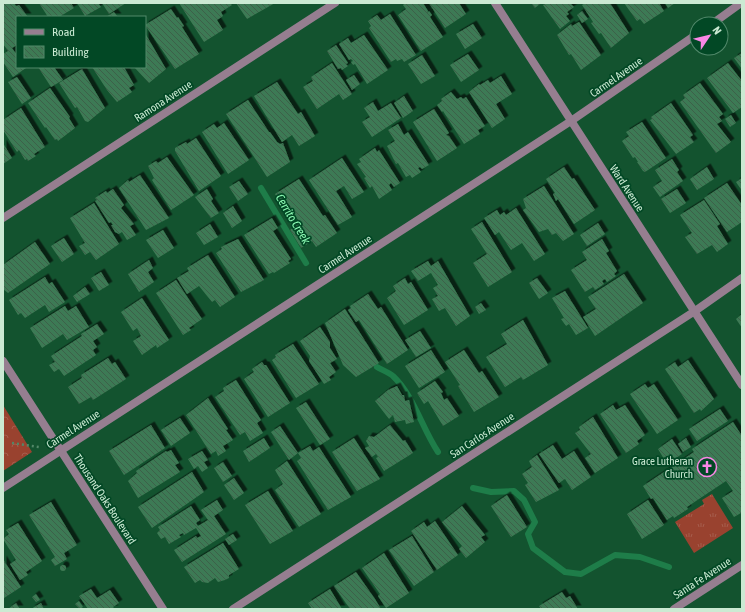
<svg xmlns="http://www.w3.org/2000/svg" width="745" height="612" font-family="'Asap Condensed',sans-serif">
  <defs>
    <pattern id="grass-tufts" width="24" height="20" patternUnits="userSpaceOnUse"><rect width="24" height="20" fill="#99422f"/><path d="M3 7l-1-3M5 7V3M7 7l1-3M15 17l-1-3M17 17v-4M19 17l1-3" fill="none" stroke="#a65d4c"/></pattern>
    <pattern id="park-crowns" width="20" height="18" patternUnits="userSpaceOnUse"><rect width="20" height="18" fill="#99422f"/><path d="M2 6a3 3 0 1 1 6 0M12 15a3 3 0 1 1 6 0" fill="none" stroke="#a65d4c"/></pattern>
    <pattern id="building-back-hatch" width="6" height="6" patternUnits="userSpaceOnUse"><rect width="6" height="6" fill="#3e7a54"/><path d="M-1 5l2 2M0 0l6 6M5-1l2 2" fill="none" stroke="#3e604a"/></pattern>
    <filter id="shadow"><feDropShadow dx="3.5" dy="-3.5" stdDeviation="0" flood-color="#0009"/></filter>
  </defs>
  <rect width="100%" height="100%" fill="#13532f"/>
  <path fill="url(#grass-tufts)" d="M712 494 733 528 694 553 675 522 704 504 702 500Z"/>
  <path fill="url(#park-crowns)" d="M3 405 32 452 3 471Z"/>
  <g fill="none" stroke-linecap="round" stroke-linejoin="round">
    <g stroke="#1e7d49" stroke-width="6">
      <path d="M261 188 306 263"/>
      <path d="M377 367C382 370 388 372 393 376 414 396 422 428 438 452"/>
      <path d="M473 488 491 492 514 491 524 500 535 522 528 534 533 548 565 572 581 574 615 555 640 557 669 567"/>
    </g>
  </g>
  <g fill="url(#building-back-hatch)" filter="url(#shadow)">
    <path d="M3 3H14L16 6 19 5 28 17H17V45L12 48 17 55V67L26 68 13 77 3 62V54L8 51 3 44Z"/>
    <path d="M39 3H71L74 8 59 17H48Z"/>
    <path d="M77 3H98L101 7 85 16Z"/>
    <path d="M102 3H126L109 14Z"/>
    <path d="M179 3H230L232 5 221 12 223 16 217 20 223 30 204 42Z"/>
    <path d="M236 3H275L247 19Z"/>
    <path d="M405 3H423L428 11 427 13 429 11 432 15 430 17 443 37 421 51 398 15 406 9 403 5Z"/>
    <path d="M429 3H459L466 14 445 28Z"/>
    <path d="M531 3H541L535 8Z"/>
    <path d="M547 3H570L574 7 567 12 569 14 566 16 570 21 560 29 543 5Z"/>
    <path d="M585 3H610L629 33 611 48 601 33 599 34 591 23 593 22 582 5Z"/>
    <path d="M624 3H659L664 11 644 24 640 19 637 21Z"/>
    <path d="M665 3H675L668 8Z"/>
    <path d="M171 9 177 18 178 17 184 26 182 27 199 54 175 69 145 25Z"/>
    <path d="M582 11 588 19 582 23 577 15Z"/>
    <path d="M114 12 118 17H106Z"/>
    <path d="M390 14 416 55 404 62 402 59 397 61 396 59 391 62 369 28 371 26 368 21 377 15 381 20Z"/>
    <path d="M579 22 601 55 581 70 571 54 569 55 557 35 571 24 572 26Z"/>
    <path d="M473 24 482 38 465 49 456 34Z"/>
    <path d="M145 33 166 69 149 83 134 67H145Z"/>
    <path d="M364 35 388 70 367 84 355 64 353 65 351 62 353 61 351 59 349 60 339 44 348 38 351 43Z"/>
    <path d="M336 45 348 63 346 64 348 66 342 70 341 68 338 69 327 51Z"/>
    <path d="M742 53V69L734 58Z"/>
    <path d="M468 54 479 70 461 82 450 65Z"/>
    <path d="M422 55 435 76 421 84 408 64Z"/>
    <path d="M332 63 352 94 343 100 339 94 317 109 303 87 313 81 311 77Z"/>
    <path d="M728 63 742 81V107L733 113 707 78Z"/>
    <path d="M38 67H54L63 80 51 87Z"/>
    <path d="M92 67H124L134 85 129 88 132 92 117 102 107 90Z"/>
    <path d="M82 69 105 108 88 122 85 121 77 107 75 108 59 83Z"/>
    <path d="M354 75 360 84 352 90 346 80Z"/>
    <path d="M501 76 512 94 496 104 505 119 492 128 469 92 479 84 480 85 488 80 490 83Z"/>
    <path d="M17 77 31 98 22 104 8 82Z"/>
    <path d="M277 82 298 114 301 112 315 136 299 146 292 135 282 142 254 96Z"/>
    <path d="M700 83 723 114 719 117 722 121 717 124 731 142 716 153 680 102 685 98 683 95Z"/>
    <path d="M50 88 70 117 69 118 75 128 58 141 57 139 55 140 46 127 45 128 28 103Z"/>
    <path d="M451 92 457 99 461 97 463 99 466 97 485 126 478 130 480 134 464 144 443 111 442 112 437 105 442 101 441 99Z"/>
    <path d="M404 96 413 111 403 118 394 103Z"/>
    <path d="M248 100 269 132H270L277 142 280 144 283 143 290 162 267 177 226 114Z"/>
    <path d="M373 102 378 111 391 103 401 118 372 137 362 122 370 117 364 108Z"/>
    <path d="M671 103 693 135 690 137 694 142 676 154 650 120 652 119 651 117Z"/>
    <path d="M21 108 45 147 34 154 36 156 28 161 27 159 25 160 19 150 17 152 3 130V120Z"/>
    <path d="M434 109 449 133 446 135 449 136 457 148 437 161 413 122Z"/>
    <path d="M731 115 736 123 730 127 725 119Z"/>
    <path d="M642 122 666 158 645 172 643 171 637 162H638L635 157 633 158 622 141 629 136 626 132Z"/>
    <path d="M224 123 249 160 228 174 202 132 214 124 217 128Z"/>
    <path d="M398 124 404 135 408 132 429 165 422 169 420 167 418 168 421 172 412 178 410 175 406 177 398 163 396 164 387 146 395 141 388 130Z"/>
    <path d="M196 138 221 176 199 191 175 151V148L186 142 187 144Z"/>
    <path d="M3 143 12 158 3 164Z"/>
    <path d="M375 148 377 152 379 150 400 183 394 187 391 183 389 185 392 190 379 199 372 186 370 188 364 178 366 177 357 164 361 162 359 159Z"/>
    <path d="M167 157 194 195 171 210 152 180 154 178 148 166 156 161 158 163Z"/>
    <path d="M342 158 364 192 352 199 344 186 336 191 352 217 338 225 309 180Z"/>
    <path d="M672 159 679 170 677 172 683 181 660 197 653 187 662 181 655 170Z"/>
    <path d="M564 167 572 179 574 178 595 210 574 224 558 199 556 201 553 194 555 193 546 179Z"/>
    <path d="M707 167 714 179 697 190 690 179Z"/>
    <path d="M140 175 169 218 146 230 119 188 128 180 129 182Z"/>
    <path d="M742 178V191L736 182Z"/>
    <path d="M299 179 323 216 325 215 337 233 316 247 312 241 301 248 290 230 300 223 289 206 284 209 275 194Z"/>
    <path d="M239 181 248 194 238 201 229 187Z"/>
    <path d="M727 183 742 205V222L727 232 704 198Z"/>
    <path d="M544 186 574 234 563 241 556 233 552 235 548 229 539 232 523 210 526 208 523 199Z"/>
    <path d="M113 189 124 205 121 208 134 224 130 226 136 235 127 240 122 232 119 234 115 232 111 225H113L111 222 109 223 95 201 97 200 95 198 106 191 107 193Z"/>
    <path d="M207 189 213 199 211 201 219 213 211 218 195 197Z"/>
    <path d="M677 189 686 203 670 213 661 199Z"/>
    <path d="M704 200 720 224 717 226 728 244 717 252 712 245 697 254 685 237 692 233 680 215Z"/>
    <path d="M94 203 119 244 96 260 90 252 85 255 79 246 85 243 70 218Z"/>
    <path d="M233 206 242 221 232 228 223 213Z"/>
    <path d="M516 208 545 254 534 261 522 243 511 250 499 232 495 235 484 218 497 210 500 215 504 212 506 215Z"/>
    <path d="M272 218 278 228 273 231 291 259 288 261 290 263 274 273 273 272 269 274 244 235Z"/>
    <path d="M482 222 512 272 488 287 473 263 487 254 471 229Z"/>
    <path d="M598 223 605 234 587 246 580 235Z"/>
    <path d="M210 224 218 237 204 245 196 233Z"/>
    <path d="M163 230 174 248 158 258 146 240Z"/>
    <path d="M64 238 74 254 62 262 51 246Z"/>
    <path d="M238 239 264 280 241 292 216 253 222 249 221 247Z"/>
    <path d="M602 239 609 251 606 253 617 271 614 274 616 276 607 282 605 279 602 281 604 284 595 290 593 287 585 292 571 270 587 260 582 252Z"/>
    <path d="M35 242 50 264 8 293 3 289V265Z"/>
    <path d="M208 255 235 297 220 307 215 300 212 302 199 286 187 294 177 278 189 271 187 268Z"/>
    <path d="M149 260 153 268 148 272 154 282 139 292 128 274Z"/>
    <path d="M428 261 431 266 438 261 470 316 456 326 445 308 439 311 432 299 438 296 433 288 438 285 431 273 418 281 411 271Z"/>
    <path d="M101 272 109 285 99 291 91 278Z"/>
    <path d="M624 274 643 303 595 336 583 317 596 309 588 297Z"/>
    <path d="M45 277 49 284 52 282 65 302 49 312 45 305 25 318 21 313 18 315 9 300Z"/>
    <path d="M405 278 408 284 411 282 428 310 404 325 387 298 396 291 393 286Z"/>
    <path d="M537 278 548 293 539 299 529 283Z"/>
    <path d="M176 280 202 319 189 328 191 330 183 335 156 293Z"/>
    <path d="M85 287 90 294 77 302 73 296Z"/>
    <path d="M565 291 588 328 576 335 569 324 566 326 561 319 564 318 552 298Z"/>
    <path d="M368 294 378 309 381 307 408 350 387 364 359 320 356 322 348 310 351 308 350 306Z"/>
    <path d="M142 298 169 340 157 348 156 345 142 355 133 341 141 336 137 328 133 331 121 312Z"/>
    <path d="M481 303 486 310 479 314 475 307Z"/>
    <path d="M65 306 68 311 76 306 89 327 67 340 63 334 42 348 30 328Z"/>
    <path d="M345 309 379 363 356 377 343 365 325 323Z"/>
    <path d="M742 314V328L736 319Z"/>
    <path d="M523 320 548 365 523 380 521 377 505 387 486 357 507 344 501 334Z"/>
    <path d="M97 324 104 334 93 341 97 347 93 350 96 355 64 376 59 369 54 372 49 365 55 362 51 356 82 336 81 334Z"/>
    <path d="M320 327 330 342V348L337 359 330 363 336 372 329 377 331 380 324 384 309 361 310 356 300 341Z"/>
    <path d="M420 331 431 348 416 357 405 340Z"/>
    <path d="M293 344 319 384 296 398 272 360 276 357 275 355Z"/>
    <path d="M431 350 445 372 419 388 405 366Z"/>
    <path d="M464 350 479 373 482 371 499 397 474 412 458 386 460 385 445 362Z"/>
    <path d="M108 358 112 364 115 362 126 379 93 400 91 397 79 404 68 387 82 378 81 375Z"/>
    <path d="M688 360 714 399 701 411 700 409 694 413 665 369 675 362 678 367Z"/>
    <path d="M262 362 264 365H266L290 403 268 417 244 379 254 372 252 369Z"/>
    <path d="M236 380 261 420 257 423 263 433 250 441 245 432 240 435 215 397 224 391 223 388Z"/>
    <path d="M435 381 443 392 441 393 444 400 447 398 459 416 443 426 428 401 424 404 417 393Z"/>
    <path d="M645 384 648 388 654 384 678 420 657 434 630 394Z"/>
    <path d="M397 386 402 395H404L405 401 409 400 414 422 406 424 405 420 395 422 393 415 389 419 375 401 388 390Z"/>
    <path d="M208 398 228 429 226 430 233 440 223 446 226 451 218 456 216 451 211 454 186 415Z"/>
    <path d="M306 402 330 439 320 445 296 408Z"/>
    <path d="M613 405 616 410 625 405 645 435 637 441 639 444 626 453 600 414Z"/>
    <path d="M720 409 728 421 697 441 689 429Z"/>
    <path d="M593 417 618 458 595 473 585 458 591 454 575 433 580 430 579 427Z"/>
    <path d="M180 418 190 433 171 446 161 430Z"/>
    <path d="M733 422 742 436V515L741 513 734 517 722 498 733 491 726 481 687 507 688 509 674 518 673 516 667 520 653 498 651 499 643 486 694 452 692 449Z"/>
    <path d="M151 425 165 448 124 475 109 451Z"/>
    <path d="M390 425 403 441 405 440 413 453 384 471 376 458 378 457 376 454 372 457 365 448 369 446 366 441 369 436 374 437Z"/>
    <path d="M280 426 298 453 289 460 271 432Z"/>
    <path d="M264 438 270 448 249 462 243 451Z"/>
    <path d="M354 438 380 479 357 491 332 452Z"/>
    <path d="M686 438 691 447 683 452 678 444Z"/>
    <path d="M672 439 682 454 667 464 658 449Z"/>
    <path d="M553 445 562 459 574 451 591 477 572 490 565 479 559 483 539 454Z"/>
    <path d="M310 446 313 451 319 447 351 497 328 510 297 461 301 458 298 453Z"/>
    <path d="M171 450 179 463 175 465 180 472 138 498 128 481 137 473 136 471 166 451 167 452Z"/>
    <path d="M202 451 208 460 204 462 208 468 202 472 198 466 194 469 188 459Z"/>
    <path d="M537 455 559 490 536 502 525 485 528 483 522 474 532 467 529 461Z"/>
    <path d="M287 461 321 514 299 527 275 490 283 484 275 470Z"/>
    <path d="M223 462 232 476 223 482 214 468Z"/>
    <path d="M192 472 204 492 152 528 138 507Z"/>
    <path d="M234 478 244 493 234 500 224 485Z"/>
    <path d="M268 491 293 531 270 544 245 505Z"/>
    <path d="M507 495 527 527 511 537 491 506Z"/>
    <path d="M217 500 223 510 214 516 226 534 182 562 174 550 196 536 197 538 201 536 196 528 184 535 183 533 179 535 181 537 169 544 165 537 161 539 157 533 160 530 158 527 191 506 200 520 196 523 198 526 208 520 201 510Z"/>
    <path d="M648 500 664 525 642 539 627 514Z"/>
    <path d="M51 502 77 545 64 553 67 559 55 566 51 560 55 557 29 515Z"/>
    <path d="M462 506 485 535 481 537 485 542 466 558 459 549 462 546 442 522Z"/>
    <path d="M435 521 458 555 437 570 411 531 424 522 427 527Z"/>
    <path d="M18 523 42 561 26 572 28 575 20 580 10 564 16 560 3 539 9 534 6 530Z"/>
    <path d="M233 534 237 540 229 545 225 539Z"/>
    <path d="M412 536 434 572 414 586 389 550Z"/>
    <path d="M223 543 239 569 229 575V578L225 580 218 582 215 578 208 583 202 582 200 580 195 583 184 567Z"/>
    <path d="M384 553 409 593 386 608 378 596 380 594 362 568Z"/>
    <path d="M3 559 21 587 4 598 3 597Z"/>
    <circle cx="63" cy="568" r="3"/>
    <path d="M356 572 375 599 381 609H350L334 586Z"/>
    <path d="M91 589 97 598 110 590 119 603 113 607 115 609H88L79 596Z"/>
    <path d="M330 589 342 609H312L308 603Z"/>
    <path d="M562 592 566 598 570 596 578 609H541L539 606Z"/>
    <path d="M36 594 40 600 36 602 32 597Z"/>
    <path d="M79 601 83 607 80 609 75 604Z"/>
    <path d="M16 603 20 609H8Z"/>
    <path d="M41 603 44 609H31Z"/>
  </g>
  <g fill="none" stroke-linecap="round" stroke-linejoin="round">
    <path stroke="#538868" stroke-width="2.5" stroke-dasharray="2 3" stroke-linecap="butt" d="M12 443 39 447"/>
    <g stroke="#967e90" stroke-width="8">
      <path d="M495 3 742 385"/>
      <path d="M712 24 741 3"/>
      <path d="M3 218 335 3"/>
      <path d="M3 361 163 609"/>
      <path d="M3 488 571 121 697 34"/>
      <path d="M233 609 695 311 742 278"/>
    </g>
    <path stroke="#967e90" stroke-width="8" d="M674 609 742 565"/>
  </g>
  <defs>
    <symbol id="church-ring" viewBox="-11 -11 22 22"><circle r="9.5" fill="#024825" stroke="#fa87e6" stroke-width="1.5"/><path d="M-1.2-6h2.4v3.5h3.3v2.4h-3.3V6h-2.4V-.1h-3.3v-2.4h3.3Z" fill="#fa87e6"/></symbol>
  </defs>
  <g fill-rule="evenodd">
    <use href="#church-ring" x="696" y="456" width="22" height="22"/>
  </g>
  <g text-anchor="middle" stroke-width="3.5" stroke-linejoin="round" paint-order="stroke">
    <g font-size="11" fill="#cbead3" stroke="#024825">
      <text transform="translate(616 77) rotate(-35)" y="4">Carmel Avenue</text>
      <text transform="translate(163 101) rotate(-33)" y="4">Ramona Avenue</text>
      <text transform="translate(627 188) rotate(57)" y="4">Ward Avenue</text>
      <text transform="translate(345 254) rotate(-33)" y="4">Carmel Avenue</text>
      <text transform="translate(73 429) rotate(-33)" y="4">Carmel Avenue</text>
      <text transform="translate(482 435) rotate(-33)" y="4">San Carlos Avenue</text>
      <text transform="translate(105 499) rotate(57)" y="4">Thousand Oaks Boulevard</text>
      <text transform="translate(702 578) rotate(-33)" y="4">Santa Fe Avenue</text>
    </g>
    <g font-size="11" fill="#cbead3" stroke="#024825" text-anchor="end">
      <text x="693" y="465">Grace Lutheran<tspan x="693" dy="13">Church</tspan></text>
    </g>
    <g font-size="12" font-style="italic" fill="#8efcb5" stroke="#024825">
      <text transform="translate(293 219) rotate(59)" y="4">Cerrito Creek</text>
    </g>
  </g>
  <rect width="745" height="612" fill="none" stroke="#cbead3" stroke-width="8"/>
  <rect x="16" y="16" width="130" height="52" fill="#024825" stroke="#52896b"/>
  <rect x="24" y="29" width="20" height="6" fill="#967e90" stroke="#52896b"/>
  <text x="52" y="36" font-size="12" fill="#cbead3">Road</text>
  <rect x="24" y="46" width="20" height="12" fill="url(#building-back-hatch)" stroke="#52896b"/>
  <text x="52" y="56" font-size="12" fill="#cbead3">Building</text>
  <g transform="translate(709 36) rotate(55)"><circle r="19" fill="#024825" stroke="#52896b"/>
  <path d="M0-3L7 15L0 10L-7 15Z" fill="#fa87e6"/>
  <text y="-6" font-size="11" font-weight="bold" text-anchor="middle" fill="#cbead3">N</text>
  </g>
</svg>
